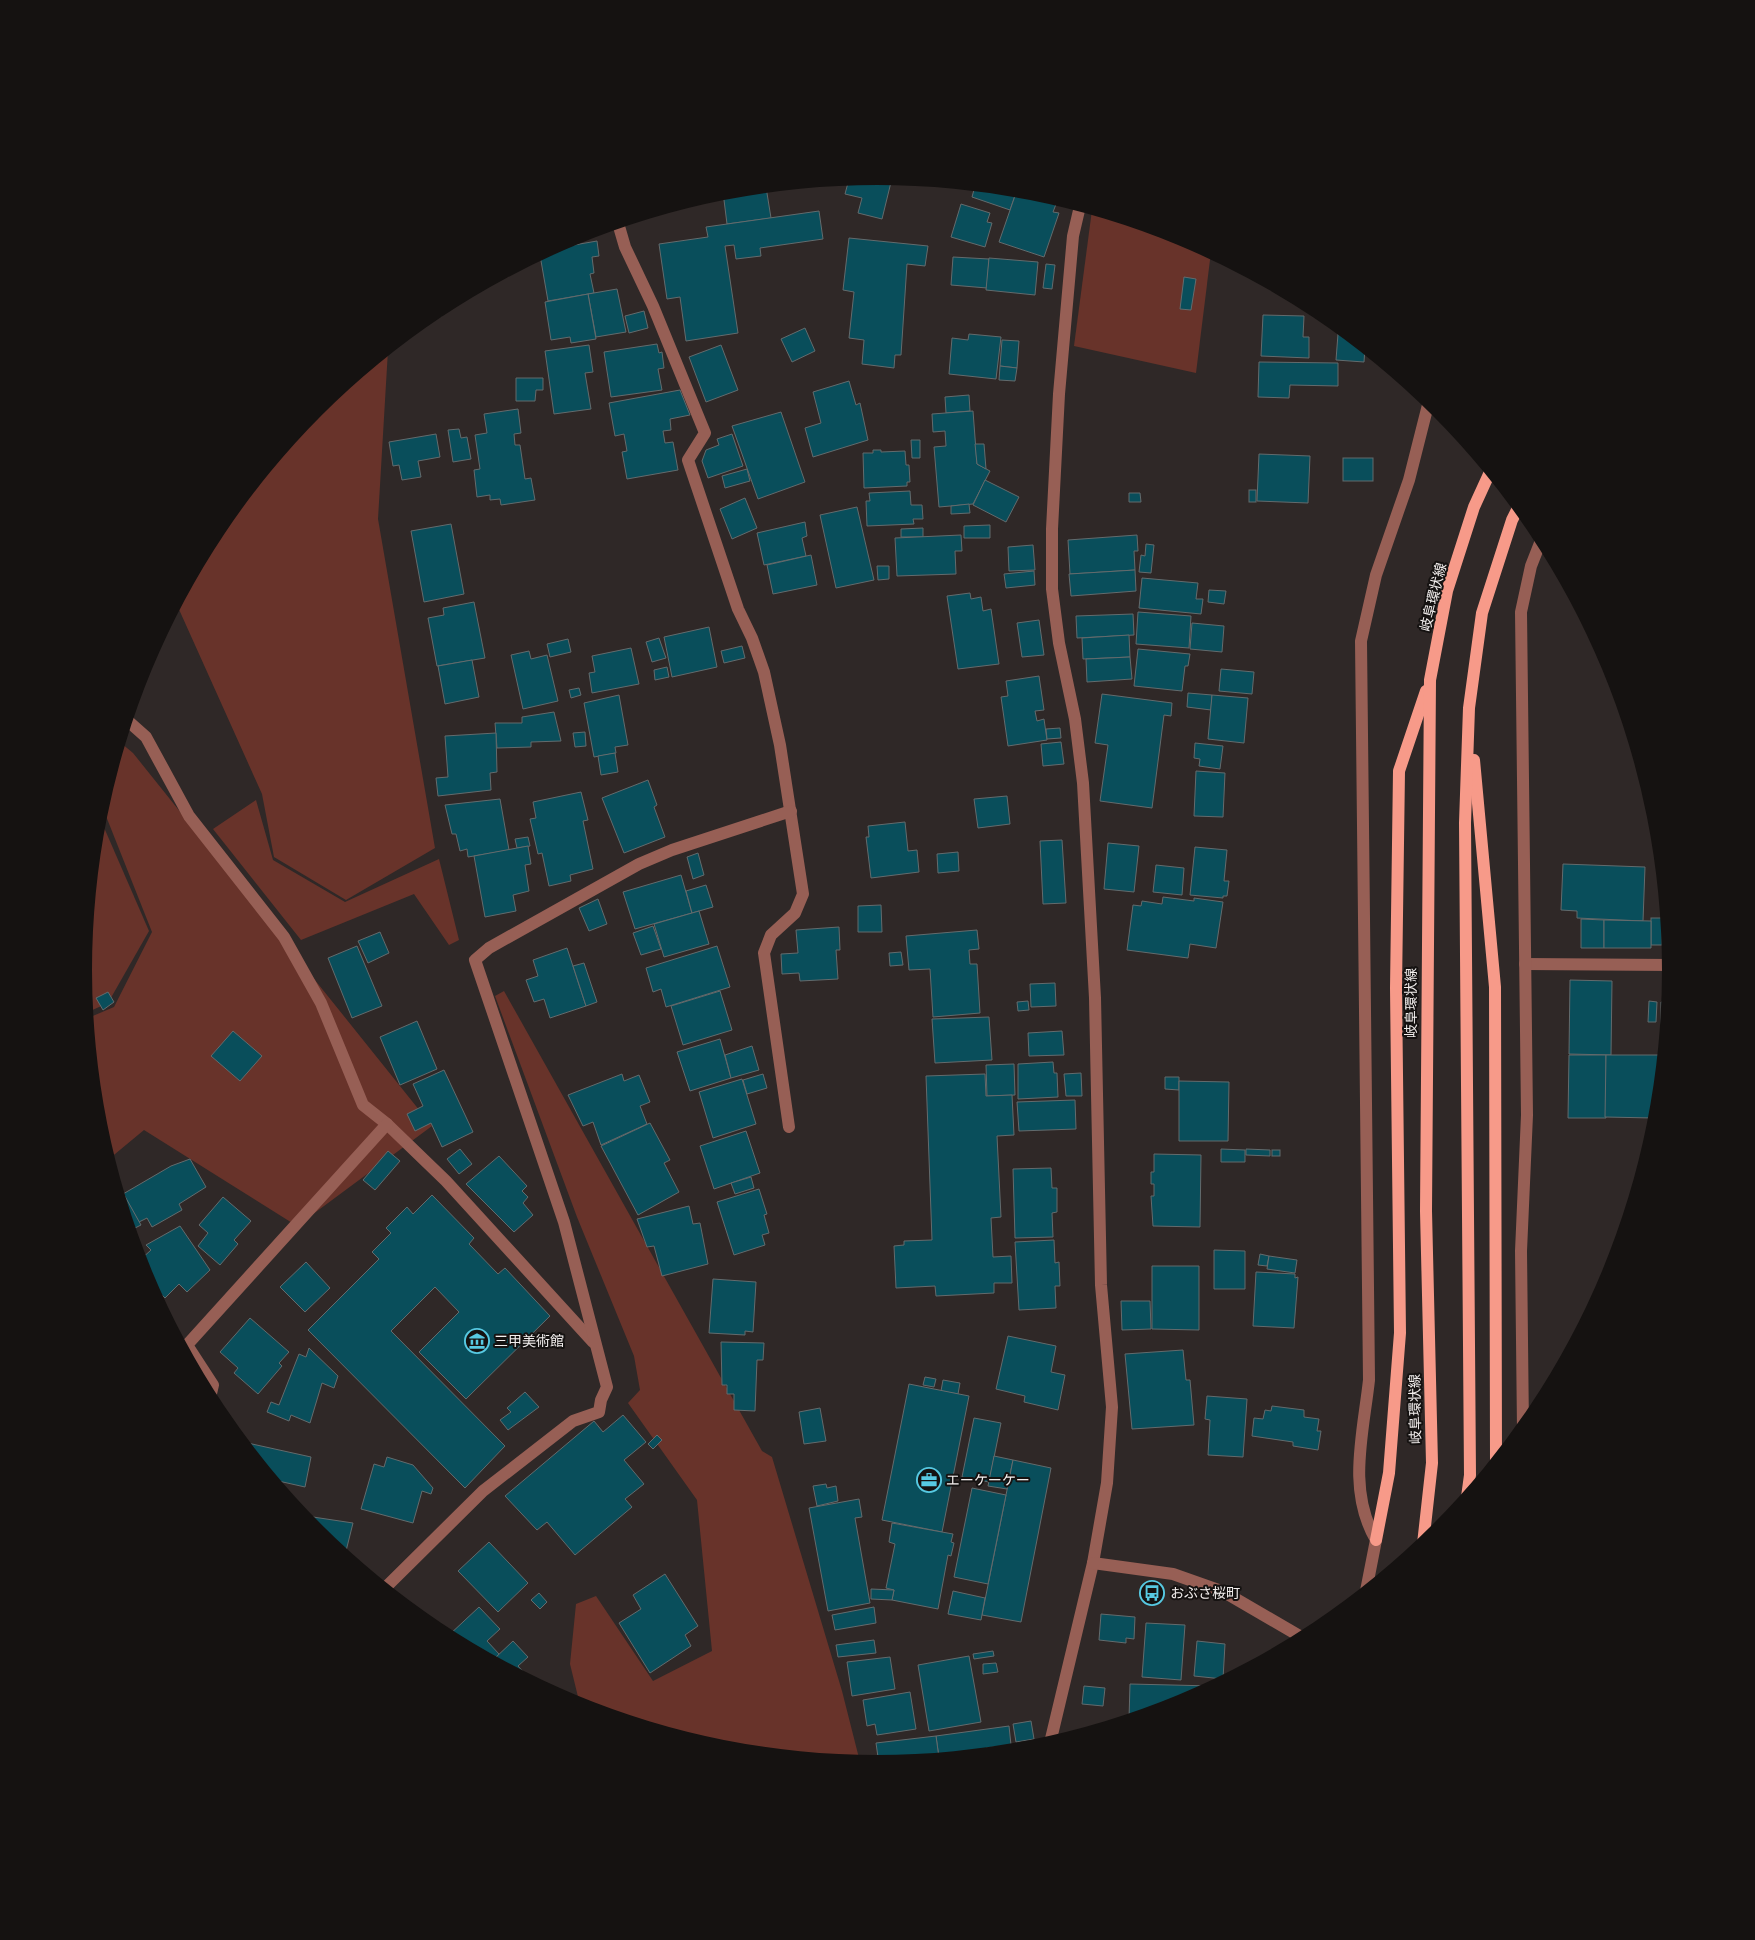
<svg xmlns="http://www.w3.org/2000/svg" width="1755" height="1940" font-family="'PT Serif','Noto Sans JP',serif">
  <rect width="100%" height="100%" fill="#2f2827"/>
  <g fill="#68332a">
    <path d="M1092 210 1182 237 1211 252 1196 373 1074 346Z"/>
    <path d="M388 350 378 519 435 848 346 900 274 857 262 794 177 605 218 529 316 409Z"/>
    <path d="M121 743 133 753 432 1126 297 1226 144 1130 109 1159 99 1125 88 1018 114 1007 152 932 102 806Z"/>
    <path d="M256 800 273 860 345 902 439 859 459 940 449 945 414 894 301 940 213 829Z"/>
    <path d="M99 816 149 931 108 1003 88 1012 84 970Z"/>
    <path d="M504 991 762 1451 772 1457 842 1691 860 1762 722 1748 580 1705 570 1664 576 1604 596 1596 653 1681 712 1651 697 1500 628 1403 640 1390 634 1356 577 1217 495 996Z"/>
  </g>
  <g fill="#094e5b" stroke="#636b6d">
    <path d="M878 176 892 178 882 219 858 213 862 198 845 194 849 179Z"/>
    <path d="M975 186 1017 190 1010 210 972 197Z"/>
    <path d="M766 187 771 218 727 224 723 192Z"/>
    <path d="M1017 190 1033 192 1058 199 1053 212 1059 213 1044 257 999 242Z"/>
    <path d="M961 204 990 213 987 222 992 223 985 247 951 237Z"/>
    <path d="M819 211 823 239 760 248 761 256 736 259 734 245 725 246 738 333 686 341 680 297 667 299 659 244 708 237 706 227Z"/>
    <path d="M849 238 928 246 925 266 907 264 901 355H895L894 368 862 364 864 340 849 338 854 292 843 290Z"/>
    <path d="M597 241 599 256 592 257 594 273 590 274 594 293 548 301 540 255 551 249Z"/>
    <path d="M953 257 989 259 987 288 951 285Z"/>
    <path d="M989 258 1038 262 1035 295 986 290Z"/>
    <path d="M1046 264 1055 265 1052 289 1043 288Z"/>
    <path d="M1184 277 1196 279 1191 310 1180 309Z"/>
    <path d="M617 289 626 332 596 337 588 294Z"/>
    <path d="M588 294 596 339 571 343 570 337 551 340 545 302Z"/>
    <path d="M442 307V316L430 315 437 310Z"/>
    <path d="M644 311 648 328 629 333 625 316Z"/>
    <path d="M1263 315 1304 316 1303 337H1309V358L1261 356Z"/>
    <path d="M805 328 815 351 792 362 781 339Z"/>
    <path d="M969 334 1001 337 996 379 949 374 952 338 968 340Z"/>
    <path d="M1338 334 1349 335 1365 348 1364 362 1336 360Z"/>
    <path d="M1002 340 1019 341 1017 368 1000 366Z"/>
    <path d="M657 344 659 353 662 352 664 368 658 369 662 390 611 397 604 352Z"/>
    <path d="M589 345 593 372 585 373 591 409 554 414 545 351Z"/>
    <path d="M721 345 738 390 706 402 689 357Z"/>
    <path d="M1259 362 1338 363V386L1290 385 1289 398 1258 397Z"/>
    <path d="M1000 366 1017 368 1015 381 999 380Z"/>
    <path d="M516 378H543V390H536L535 401H516Z"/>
    <path d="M849 381 856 405 860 403 868 440 813 457 805 428 821 423 813 392Z"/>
    <path d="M680 390 690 415 670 419 671 430 663 431 665 443 673 442 678 470 627 479 622 452 627 451 624 434 615 436 609 403Z"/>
    <path d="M969 395 970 411 946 413 945 397Z"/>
    <path d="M518 409 521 433 514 434 515 445H520L525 479 531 478 535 500 501 505 500 499 490 500V495L477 497 474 470 480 469 475 435 487 433 484 414Z"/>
    <path d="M973 411 977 464 990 471 973 504 939 507 934 447 946 446 945 431 933 432 932 414Z"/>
    <path d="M781 412 805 482 758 499 732 426Z"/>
    <path d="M459 429 461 438 467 437 471 459 453 462 448 430Z"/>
    <path d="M436 434 440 457 418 461 421 477 402 480 399 465 393 466 389 442Z"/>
    <path d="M732 434 743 466 708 478 702 461 706 450 719 445 717 439Z"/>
    <path d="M911 440H920V458H912Z"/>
    <path d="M975 444H984L986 469 977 464Z"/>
    <path d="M873 450H881V452L905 451 906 465H909L910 482H907V486L864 488 863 453H873Z"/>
    <path d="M1259 454 1310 456 1308 503 1257 501Z"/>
    <rect x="1343" y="458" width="30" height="23"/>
    <path d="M747 469 750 481 725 488 722 476Z"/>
    <path d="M985 480 1019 497 1006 522 973 505Z"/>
    <rect x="1249" y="490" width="7" height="12"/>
    <path d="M910 491 911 505H922L923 519H913L914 524 867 526 866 501H870L869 493Z"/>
    <path d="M1129 493H1140L1141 502H1129Z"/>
    <path d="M745 498 757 528 732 539 720 509Z"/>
    <path d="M969 504 970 513 951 514V506Z"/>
    <path d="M857 507 874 580 836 588 820 515Z"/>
    <path d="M805 522 807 536 802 538 806 556 764 565 757 533Z"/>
    <path d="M451 524 464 594 424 602 411 531Z"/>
    <path d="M990 525V538H964V526Z"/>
    <path d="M923 528V537H901V529Z"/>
    <path d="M961 535 962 551H955L956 574 897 576 895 538Z"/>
    <path d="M1137 535 1138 551H1134L1135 570 1070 574 1068 540Z"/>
    <path d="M1146 544 1154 545 1151 573 1139 572 1141 555 1145 556Z"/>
    <path d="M1033 545 1035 570 1009 571 1008 547Z"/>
    <path d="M811 555 817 585 773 594 767 565Z"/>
    <path d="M877 566H889V579L878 580Z"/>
    <path d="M1135 570 1136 591 1071 596 1069 574Z"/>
    <path d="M1034 571 1035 585 1006 588 1004 574Z"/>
    <path d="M1142 578 1198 583 1196 599H1203L1201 614 1139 608Z"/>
    <path d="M1209 590 1226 591 1224 604 1208 602Z"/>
    <path d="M970 593 971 599 981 597 983 611 991 609 999 664 958 669 947 596Z"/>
    <path d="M474 602 485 658 437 666 428 618 444 615 443 608Z"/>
    <path d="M1138 612 1191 616 1189 648 1136 644Z"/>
    <path d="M1133 614 1134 635 1077 638 1076 616Z"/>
    <path d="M1039 620 1044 655 1022 657 1017 623Z"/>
    <path d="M1192 623 1224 626 1222 652 1190 649Z"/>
    <path d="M709 627 717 667 672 677 664 637Z"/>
    <path d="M1129 635 1130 657 1083 659 1082 638Z"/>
    <path d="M659 638 666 658 652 662 646 642Z"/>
    <path d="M568 639 571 652 550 657 547 644Z"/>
    <path d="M742 646 745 658 724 663 721 651Z"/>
    <path d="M631 648 639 684 592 693 589 673 595 672 592 656Z"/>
    <path d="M1138 649 1190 654 1188 666H1185L1182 691 1134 686Z"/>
    <path d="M529 651 531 659 547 655 558 701 523 709 511 655Z"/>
    <path d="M1130 657 1132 679 1087 682 1086 659Z"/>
    <path d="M472 660 479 697 445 704 438 666Z"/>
    <path d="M667 667 669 677 655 680 654 670Z"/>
    <path d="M1221 669 1254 672 1252 694 1219 691Z"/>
    <path d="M1039 676 1044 710 1035 711 1037 721 1044 719 1047 740 1008 746 1001 697 1008 696 1006 681Z"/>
    <path d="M579 688 581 695 571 698 569 690Z"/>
    <path d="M1188 693 1212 695 1211 710 1187 707Z"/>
    <path d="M1102 694 1172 703 1171 716 1164 715 1152 808 1100 801 1108 745 1095 743Z"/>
    <path d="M619 695 628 745 615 747 616 753 594 757 584 703Z"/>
    <path d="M1212 695 1248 698 1244 743 1208 739Z"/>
    <path d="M554 712 561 741 531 742V747L497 748 495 723H522V717Z"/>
    <path d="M1060 728 1061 738 1047 739 1046 729Z"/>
    <path d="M585 732 586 746 575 747 573 733Z"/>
    <path d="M496 733 497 772 490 773 491 790 438 796 436 778 448 777 445 736Z"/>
    <path d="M1061 742 1064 764 1043 766 1041 744Z"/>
    <path d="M1195 743 1223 746 1220 769 1199 766 1200 759 1194 758Z"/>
    <path d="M615 753 618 772 601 775 598 756Z"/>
    <path d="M1196 771 1225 773 1223 817 1194 816Z"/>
    <path d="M648 780 657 805 654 807 665 837 624 853 602 798Z"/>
    <path d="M581 792 588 820 583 821 593 869 570 875 571 881 549 886 542 853 538 854 530 819 536 818 533 802Z"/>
    <path d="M1007 796 1010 824 978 828 974 799Z"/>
    <path d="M500 799 509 850 468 857 467 849 460 851 456 834H452L445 805Z"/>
    <path d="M905 822 908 851 917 850 919 872 871 878 866 837H869L868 826Z"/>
    <path d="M528 837 530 846 517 848 515 839Z"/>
    <path d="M1062 840 1066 903 1043 904 1040 841Z"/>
    <path d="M1108 843 1139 846 1134 892 1104 889Z"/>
    <path d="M528 846 531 864 525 865 529 891 513 895 516 911 485 917 474 856Z"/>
    <path d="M1195 847 1227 850 1224 881H1229L1227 896H1223V898L1190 895Z"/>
    <path d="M958 852 959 871 938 873 937 854Z"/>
    <path d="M698 853 704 875 693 879 687 857Z"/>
    <path d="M1563 864 1645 867 1643 921 1577 918V911L1561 910Z"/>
    <path d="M1156 865 1184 868 1182 895 1153 892Z"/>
    <path d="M681 875 692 913 635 929 623 892Z"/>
    <path d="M706 885 713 907 692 913 686 891Z"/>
    <path d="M1163 897 1194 901V898L1223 902 1216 948 1190 944 1188 958 1127 950 1133 905 1141 906 1142 901 1162 904Z"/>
    <path d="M598 899 607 924 589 931 579 908Z"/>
    <path d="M881 905 882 932H858V906Z"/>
    <path d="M699 911 709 944 664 957 654 924Z"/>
    <rect x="1651" y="918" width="11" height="27"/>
    <path d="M1581 919 1604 920V948H1581Z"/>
    <path d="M1604 920 1651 921V948H1604Z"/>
    <path d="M653 926 661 949 641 955 633 933Z"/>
    <path d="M839 927 840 950H836L838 979 800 981 799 973 782 974 781 954 798 953 796 930Z"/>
    <path d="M977 930 979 949 969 950 970 964H977L980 1013 933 1017 930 969 909 970 906 936Z"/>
    <path d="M380 932 389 953 368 963 358 941Z"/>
    <path d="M357 946 382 1006 352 1018 328 958Z"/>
    <path d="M717 946 730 987 666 1007 661 989 653 992 646 968Z"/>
    <path d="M567 948 586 1006 550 1018 544 999 534 1002 526 980 538 976 533 960Z"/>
    <path d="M901 952 903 965 890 966 889 953Z"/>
    <path d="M584 963 597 1002 586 1006 573 966Z"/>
    <path d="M1570 980 1612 981 1611 1055 1569 1054Z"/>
    <path d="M1055 983 1056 1006 1031 1007 1030 984Z"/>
    <path d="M720 991 732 1030 683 1045 671 1006Z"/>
    <path d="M108 992 114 1002 103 1010 96 998Z"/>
    <path d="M1028 1001 1029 1010 1018 1011 1017 1002Z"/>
    <path d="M1649 1001 1657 1002 1656 1022H1648Z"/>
    <path d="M1661 1002H1668L1663 1051H1661Z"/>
    <path d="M989 1017 992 1060 935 1063 932 1019Z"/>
    <path d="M417 1021 437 1069 400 1085 380 1037Z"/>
    <path d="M233 1031 262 1056 240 1081 211 1056Z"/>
    <path d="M1062 1031 1064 1055 1029 1056 1028 1033Z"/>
    <path d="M720 1039 731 1078 690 1091 677 1052Z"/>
    <path d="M752 1046 759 1070 731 1078 725 1055Z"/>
    <path d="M1569 1055H1606V1118H1568Z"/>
    <path d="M1606 1055H1663L1658 1103H1654L1653 1118 1605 1117Z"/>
    <path d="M1053 1062 1054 1073H1057L1058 1097 1018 1099V1064Z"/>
    <path d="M1014 1064 1015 1095 987 1096 986 1065Z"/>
    <path d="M444 1070 473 1132 442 1147 431 1123 415 1131 407 1114 423 1106 413 1084Z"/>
    <path d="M1081 1073 1082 1096H1066L1064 1074Z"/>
    <path d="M622 1074 624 1081 639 1075 650 1102 640 1106 647 1124 601 1145 593 1122 583 1126 568 1095Z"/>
    <path d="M763 1074 767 1088 747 1094 743 1080Z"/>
    <path d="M985 1074 986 1096 1012 1095 1014 1135 997 1136 1001 1217 991 1218 993 1257 1011 1256 1012 1283H994V1293L936 1296 935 1286 896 1288 894 1246 904 1245V1241L932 1240 926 1076Z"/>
    <path d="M1165 1077H1179V1090L1165 1089Z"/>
    <path d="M742 1079 756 1124 713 1138 699 1092Z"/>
    <path d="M1179 1081 1229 1082 1228 1141H1179Z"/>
    <path d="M1075 1100 1076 1129 1019 1131 1017 1102Z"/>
    <path d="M650 1123 670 1160 664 1163 679 1192 638 1215 601 1146Z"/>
    <path d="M746 1131 760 1173 714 1189 700 1146Z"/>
    <path d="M460 1149 472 1164 459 1174 447 1159Z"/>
    <path d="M1221 1149 1245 1150V1162H1221Z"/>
    <path d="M1246 1149 1270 1150V1156L1246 1155Z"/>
    <rect x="1272" y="1150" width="8" height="6"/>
    <path d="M388 1151 400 1161 375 1190 363 1180Z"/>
    <path d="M1154 1154 1201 1155 1200 1227 1153 1226 1151 1196H1154V1184H1151V1172H1154Z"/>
    <path d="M499 1156 527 1186 522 1191 528 1197 523 1203 533 1215 514 1232 466 1184Z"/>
    <path d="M190 1159 206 1187 179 1204 182 1210 152 1227 147 1218 139 1222 123 1194 171 1166Z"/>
    <path d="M1051 1168 1052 1188H1057V1212L1052 1213 1053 1237 1015 1238 1013 1169Z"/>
    <path d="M751 1177 754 1188 735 1194 731 1183Z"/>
    <path d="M759 1189 767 1214 764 1215 769 1233 762 1235 765 1245 734 1255 717 1202Z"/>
    <path d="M122 1191 141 1225 131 1230 119 1192Z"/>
    <path d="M432 1195 474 1238 469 1244 498 1274 505 1268 550 1316 466 1399 419 1352 459 1312 435 1287 391 1331 505 1446 465 1488 308 1330 379 1259 372 1252 391 1233 386 1228 407 1207 413 1214Z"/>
    <path d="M223 1197 251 1221 234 1240 238 1244 220 1265 198 1246 208 1233 199 1225Z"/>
    <path d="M689 1206 693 1224 700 1223 708 1264 662 1276 654 1246 647 1247 637 1219Z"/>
    <path d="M180 1226 210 1270 187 1292 179 1284 165 1298 157 1290 154 1293 140 1260 151 1250 146 1245Z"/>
    <path d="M1054 1240 1055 1263 1059 1262 1060 1286H1055L1056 1308 1019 1310 1015 1242Z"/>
    <path d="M1214 1250 1245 1251V1289H1214Z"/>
    <path d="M1260 1254 1269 1256 1267 1266 1258 1265Z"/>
    <path d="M1269 1256 1297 1260 1295 1273 1267 1269Z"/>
    <path d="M306 1262 330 1288 305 1312 280 1287Z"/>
    <path d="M1152 1266H1199V1330L1152 1329Z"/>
    <path d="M1256 1272 1295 1274V1278L1298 1277 1294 1328 1253 1326Z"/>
    <path d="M713 1279 756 1282 753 1332 745 1331V1335L709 1333Z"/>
    <path d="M1121 1301H1150L1151 1329 1122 1330Z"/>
    <path d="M250 1318 289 1352 279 1363 282 1366 258 1394 234 1373 238 1368 220 1352Z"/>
    <path d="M1008 1336 1056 1346 1051 1372 1065 1375 1058 1410 1024 1402 1025 1396 996 1389Z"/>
    <path d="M721 1342 764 1343 763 1360H757L755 1411 734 1410V1394H727V1385H722Z"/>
    <path d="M309 1348 338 1376 334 1388 322 1383 310 1423 291 1415 289 1421 267 1412 271 1402 279 1405 299 1354 306 1357Z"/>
    <path d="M1183 1350 1186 1380H1190L1194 1425 1132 1429 1125 1354Z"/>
    <path d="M925 1377 936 1379 934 1387 923 1385Z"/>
    <path d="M943 1380 960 1383 958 1394 941 1391Z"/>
    <path d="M909 1384 969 1396 942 1532 882 1520Z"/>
    <path d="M525 1392 539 1407 508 1430 500 1420 511 1412 507 1408Z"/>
    <path d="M1207 1396 1247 1399 1243 1457 1208 1455 1210 1420 1205 1419Z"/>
    <path d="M1272 1406 1304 1410V1417L1319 1419 1317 1431H1321L1318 1450 1293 1446V1442L1252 1436 1254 1418 1263 1419 1265 1410 1271 1411Z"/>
    <path d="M820 1408 826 1441 804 1444 799 1412Z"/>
    <path d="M623 1415 646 1442 624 1460 644 1484 625 1499 632 1507 575 1555 547 1522 537 1530 505 1496 594 1421 603 1432Z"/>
    <path d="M974 1418 1001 1423 989 1482 962 1477Z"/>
    <path d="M657 1435 662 1440 653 1449 648 1444Z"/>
    <path d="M243 1442 311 1457 305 1487 274 1480Z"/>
    <path d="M994 1456 1013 1460 1007 1489 988 1486Z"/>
    <path d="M387 1457 413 1465 433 1488 431 1494 422 1491 413 1523 361 1509 374 1464 384 1467Z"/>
    <path d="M1013 1460 1051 1468 1021 1622 982 1615Z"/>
    <path d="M826 1484 827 1488 836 1486 838 1501 817 1506 813 1486Z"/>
    <path d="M972 1488 1006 1495 988 1584 954 1577Z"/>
    <path d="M859 1499 862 1517 855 1518 870 1603 828 1611 809 1508Z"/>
    <path d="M313 1517 353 1523 345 1555 316 1531 311 1525Z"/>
    <path d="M892 1523 953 1534 951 1542 954 1543 951 1556 948 1555 938 1609 892 1600 894 1590 886 1588 895 1544 889 1542Z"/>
    <path d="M489 1542 528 1583 498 1612 458 1571Z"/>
    <path d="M665 1574 698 1626 685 1635 691 1646 650 1673 619 1623 641 1609 633 1595Z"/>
    <path d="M871 1589 894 1590 892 1600 871 1599Z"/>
    <path d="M953 1591 985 1598 981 1620 948 1614Z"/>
    <path d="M539 1593 547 1602 540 1609 531 1600Z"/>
    <path d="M479 1607 500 1629 487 1641 499 1654 493 1660 448 1636Z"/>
    <path d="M874 1607 876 1623 835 1630 832 1615Z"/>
    <path d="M1101 1614 1135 1617 1134 1639 1126 1638V1643L1099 1640Z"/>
    <path d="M1146 1623 1185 1625 1181 1680 1142 1677Z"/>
    <path d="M874 1640 876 1653 838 1657 836 1645Z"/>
    <path d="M513 1641 528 1657 518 1666 526 1675 524 1677 493 1660Z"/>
    <path d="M1197 1641 1225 1644 1223 1679 1194 1676Z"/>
    <path d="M993 1651 994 1656 974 1659 973 1654Z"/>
    <path d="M969 1656 981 1722 929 1731 918 1665Z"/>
    <path d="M890 1657 895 1689 852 1696 847 1662Z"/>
    <path d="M996 1663 998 1672 983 1674V1664Z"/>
    <path d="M1130 1684 1213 1686 1181 1703 1129 1719Z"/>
    <path d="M1084 1686 1105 1688 1103 1706 1082 1704Z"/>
    <path d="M910 1692 916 1729 877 1735 875 1724 867 1726 863 1700Z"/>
    <path d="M1031 1721 1034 1739 1016 1742 1013 1724Z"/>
    <path d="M1009 1726 1011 1745 986 1748 987 1753 939 1758 936 1736Z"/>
    <path d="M936 1736 939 1758 879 1764 876 1743Z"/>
  </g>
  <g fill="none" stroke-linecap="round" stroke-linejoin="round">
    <g stroke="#975f55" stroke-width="12">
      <path d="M618 223 625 247 653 306 705 433 688 460 738 609 752 638 764 672 780 745 803 894 795 913 771 935 764 953 789 1127"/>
      <path d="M128 721 146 737 189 816 284 937 321 1003 363 1105 387 1124 446 1181 593 1342"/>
      <path d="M1525 964 1671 965"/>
      <path d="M210 1398 213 1385 187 1345 387 1124"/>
      <path d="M1523 1429 1521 1251 1527 1115 1521 612 1531 566 1542 538"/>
      <path d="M385 1588 483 1491 573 1421 599 1412 601 1400 607 1387 564 1222 475 960 489 948 639 864 672 850 791 811"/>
      <path d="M1366 1591 1376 1540C1347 1490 1363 1435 1369 1380L1361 641 1376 575 1409 480 1429 401"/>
      <path d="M1050 1743 1093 1563 1107 1483 1112 1407 1101 1285 1095 998 1083 783 1075 719 1059 643 1052 589V529L1059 394 1073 236 1080 206"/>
    </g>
    <path stroke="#975f55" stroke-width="12" d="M1093 1563 1173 1574 1224 1592 1303 1638"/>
    <g stroke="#f79a89" stroke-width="12">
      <path d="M1474 760 1495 987 1496 1462"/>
      <path d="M1467 1497 1470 1475 1465 823 1469 708 1482 613 1512 520 1519 506"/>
      <path d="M1376 1540 1389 1473 1400 1333 1396 988 1399 771 1426 691"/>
      <path d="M1423 1544 1432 1463 1426 1211 1430 680 1447 591 1474 507 1490 472"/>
    </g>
  </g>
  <defs>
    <symbol id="museum-ring" viewBox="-11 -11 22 22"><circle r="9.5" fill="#151211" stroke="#57c9e2" stroke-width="1.5"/><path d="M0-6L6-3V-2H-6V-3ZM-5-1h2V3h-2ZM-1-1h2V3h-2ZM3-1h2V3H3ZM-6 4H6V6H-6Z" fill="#57c9e2"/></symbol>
    <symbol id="office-ring" viewBox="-11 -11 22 22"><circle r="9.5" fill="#151211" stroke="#57c9e2" stroke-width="1.5"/><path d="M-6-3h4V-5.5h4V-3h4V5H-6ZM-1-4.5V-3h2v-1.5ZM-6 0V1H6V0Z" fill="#57c9e2"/></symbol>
    <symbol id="bus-ring" viewBox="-11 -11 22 22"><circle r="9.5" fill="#151211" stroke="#57c9e2" stroke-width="1.5"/><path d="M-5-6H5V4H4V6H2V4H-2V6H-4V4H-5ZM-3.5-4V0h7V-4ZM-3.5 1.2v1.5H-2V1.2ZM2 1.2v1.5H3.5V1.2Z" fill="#57c9e2"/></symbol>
  </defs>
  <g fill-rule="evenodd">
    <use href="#museum-ring" x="463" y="1327" width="28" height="28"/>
    <use href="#office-ring" x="915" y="1466" width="28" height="28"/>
    <use href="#bus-ring" x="1138" y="1579" width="28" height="28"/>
  </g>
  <g text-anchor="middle" stroke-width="4" stroke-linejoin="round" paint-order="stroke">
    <g font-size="14" fill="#f3efee" stroke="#151211">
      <text transform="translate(1433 597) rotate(-76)" y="5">岐阜環状線</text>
      <text transform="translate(1411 1003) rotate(-90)" y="5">岐阜環状線</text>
      <text transform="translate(1415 1409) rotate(-91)" y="5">岐阜環状線</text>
    </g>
    <g font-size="14" fill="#f3efee" stroke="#151211" text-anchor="start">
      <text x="494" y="1346">三甲美術館</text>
      <text x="946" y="1485">エーケーケー</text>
      <text x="1170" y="1598">おぶさ桜町</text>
    </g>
  </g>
  <path d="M0 0H1755V1940H0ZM92 970a785 785 0 1 1 1570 0a785 785 0 1 1-1570 0Z" fill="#151211" fill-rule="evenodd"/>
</svg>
